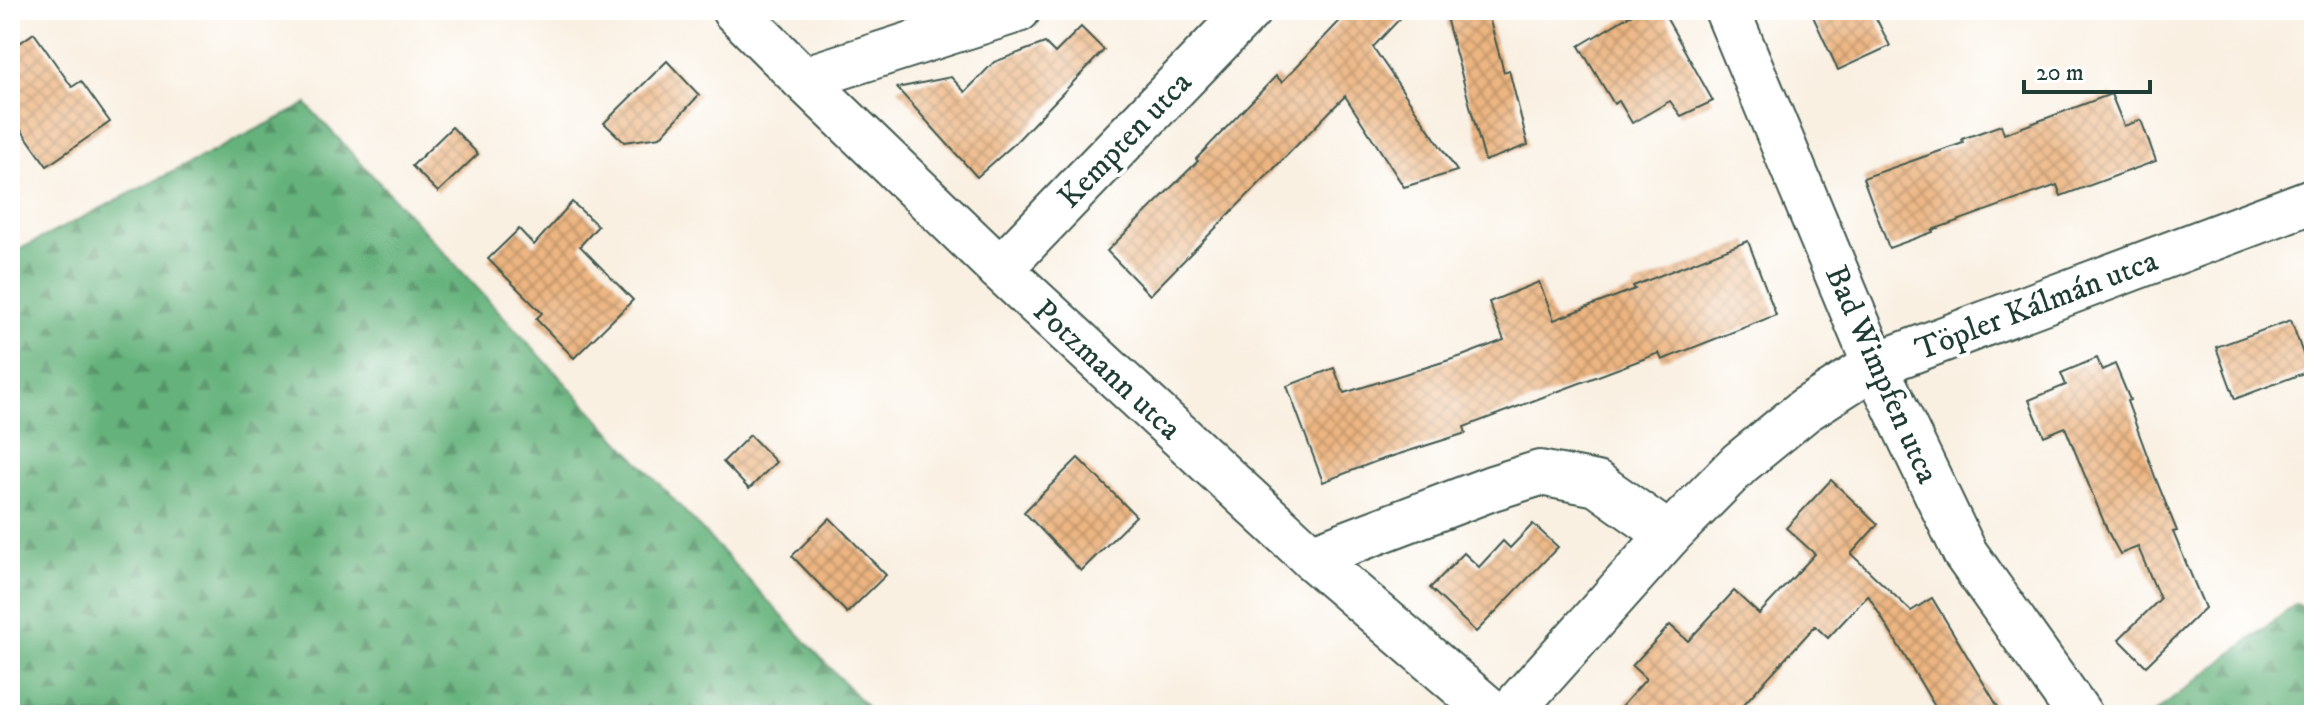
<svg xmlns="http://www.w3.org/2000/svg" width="2324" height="725" font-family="'IM FELL DW Pica',serif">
  <defs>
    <pattern id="forest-firs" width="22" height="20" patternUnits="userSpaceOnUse" patternTransform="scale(2)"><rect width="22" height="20" fill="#65b27b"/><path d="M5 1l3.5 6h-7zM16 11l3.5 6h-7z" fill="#539266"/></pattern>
    <pattern id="building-cross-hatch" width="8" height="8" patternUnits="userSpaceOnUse" patternTransform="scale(2)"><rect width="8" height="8" fill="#edb581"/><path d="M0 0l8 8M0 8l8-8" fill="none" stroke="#bf946a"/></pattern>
  </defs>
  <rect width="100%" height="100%" fill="#fff"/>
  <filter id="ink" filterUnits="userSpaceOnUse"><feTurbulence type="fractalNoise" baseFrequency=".0125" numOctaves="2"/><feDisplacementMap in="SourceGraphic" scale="16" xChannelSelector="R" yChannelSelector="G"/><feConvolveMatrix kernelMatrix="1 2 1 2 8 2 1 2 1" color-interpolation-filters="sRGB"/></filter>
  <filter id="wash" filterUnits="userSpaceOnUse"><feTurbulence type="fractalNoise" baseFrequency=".006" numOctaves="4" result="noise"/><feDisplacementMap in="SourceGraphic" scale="32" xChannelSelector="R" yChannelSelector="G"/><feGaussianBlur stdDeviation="1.8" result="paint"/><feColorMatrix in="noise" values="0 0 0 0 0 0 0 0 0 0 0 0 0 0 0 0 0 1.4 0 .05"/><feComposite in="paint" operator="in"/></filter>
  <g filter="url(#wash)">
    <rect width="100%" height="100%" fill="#f9f0e2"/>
    <g fill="url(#forest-firs)" stroke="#427858" stroke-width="2">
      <path d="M307 104V105L874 715H10V254Z"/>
      <path d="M2296 604 2314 612V715H2152Z"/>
    </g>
    <g id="blocks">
      <g fill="url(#building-cross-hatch)">
        <path d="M1350 10H1408L1373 47 1457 171 1404 187 1345 96 1150 295 1107 251 1198 161 1196 159 1276 76 1282 82Z"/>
        <path d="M1444 10H1487L1504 72 1509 70 1528 145 1485 161Z"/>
        <path d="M1639 10H1662L1713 101 1681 116 1670 101 1632 123 1619 101 1614 104 1579 46Z"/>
        <path d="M1810 10H1872L1890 46 1838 70Z"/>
        <path d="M1081 27 1104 50 1013 145 977 177 897 88 951 77 965 92 994 62 1045 43 1055 53Z"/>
        <path d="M34 33 72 87 81 81 110 122 47 166 10 114V50Z"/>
        <path d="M667 61 699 95 660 137 624 142 604 123Z"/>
        <path d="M2111 94 2124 126 2141 120 2156 161 2061 196 2057 185 1932 230 1933 232 1889 248 1863 178 1963 143 1962 139 2001 125 2004 134Z"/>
        <path d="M452 127 478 154 438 192 412 166Z"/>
        <path d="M572 202 598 226 580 246 633 300 574 358 536 319 542 313 488 259 519 229 534 245Z"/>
        <path d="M1748 241 1776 315 1662 360 1659 353 1464 427 1466 433 1377 461 1323 482 1287 386 1334 368 1344 393 1462 356 1504 340 1489 302 1539 282 1554 320 1635 289 1633 286Z"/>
        <path d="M2291 320 2309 371 2235 399 2216 347Z"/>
        <path d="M2097 358 2102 370 2115 364 2130 400 2127 401 2157 482 2177 531 2173 532 2205 608 2146 666 2119 639 2160 599 2138 547 2120 554 2108 532 2065 427 2044 436 2029 400 2066 385 2061 373Z"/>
        <path d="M750 435 776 462 749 489 723 462Z"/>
        <path d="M1078 458 1136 516 1081 571 1024 512Z"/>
        <path d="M1831 480 1878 524 1851 554 1911 611 1932 598 2003 715H1940L1868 595 1828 638 1815 626 1734 715H1614L1646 679 1632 666 1670 625 1688 641 1734 591 1759 614 1815 554 1786 528Z"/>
        <path d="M830 518 886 575 847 613 792 556Z"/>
        <path d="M1533 524 1558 547 1476 632 1430 588 1464 553 1479 567 1503 541 1510 548Z"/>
      </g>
    </g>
  </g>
  <g filter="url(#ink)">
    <use href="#blocks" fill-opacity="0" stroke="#40584e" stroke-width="2"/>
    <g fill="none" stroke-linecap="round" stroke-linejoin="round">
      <defs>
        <g id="minor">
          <path d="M734 10 803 79 1000 269 1311 557 1495 715"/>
          <path d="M1727 10 1875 365 1965 553 2080 715"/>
          <path d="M803 79 1018 10"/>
          <path d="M1000 269 1249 10"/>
          <path d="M1311 557 1492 488 1540 473 1597 484 1669 535"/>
          <path d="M1508 715 1669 535 1740 463 1805 410 1875 365 2314 200"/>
        </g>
      </defs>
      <use href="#minor" stroke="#40584e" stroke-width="48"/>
      <use href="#minor" stroke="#fff" stroke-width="44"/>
    </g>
  </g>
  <g text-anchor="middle" stroke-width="8" stroke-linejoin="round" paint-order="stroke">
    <g font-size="32" fill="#1f3d34" stroke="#fff">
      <text transform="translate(1124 139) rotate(-46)" y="11">Kempten utca</text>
      <text transform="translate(2036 304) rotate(-21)" y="11">Töpler Kálmán utca</text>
      <text transform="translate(1108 369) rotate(43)" y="11">Potzmann utca</text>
      <text transform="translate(1883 374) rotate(66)" y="11">Bad Wimpfen utca</text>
    </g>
  </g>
  <rect width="2324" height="725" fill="none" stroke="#fff" stroke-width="40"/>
  <path d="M2024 80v12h126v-12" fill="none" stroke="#1f3d34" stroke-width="4"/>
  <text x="2036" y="80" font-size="24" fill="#1f3d34" stroke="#ffffff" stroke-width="6" paint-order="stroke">20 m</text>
</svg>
